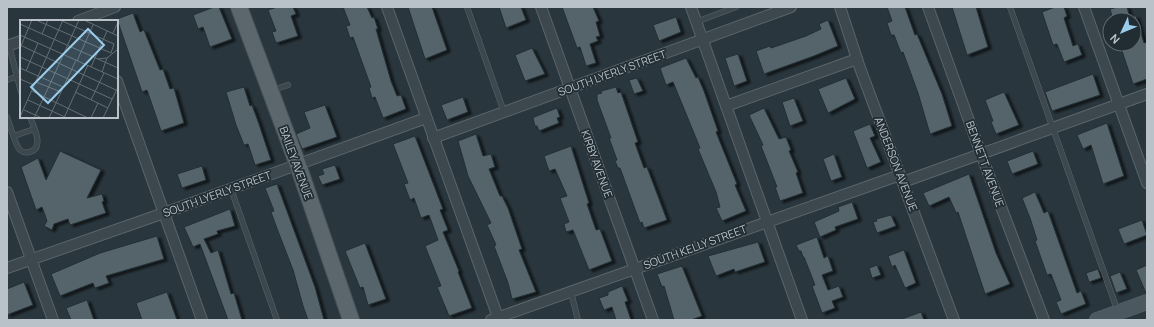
<svg xmlns="http://www.w3.org/2000/svg" width="1154" height="327" font-family="Manrope,sans-serif">
  <defs>
    <filter id="shadow"><feDropShadow dx="3.5" dy="2" stdDeviation="1" flood-color="#0009"/></filter>
  </defs>
  <rect width="100%" height="100%" fill="#29363d"/>
  <g fill="#55636a" stroke="#232f35" filter="url(#shadow)">
    <path d="M214 7H219L232 39 210 47 203 27 198 29 193 15Z"/>
    <path d="M277 7H293L296 14 291 16 298 36 276 43 272 32 276 31 268 10Z"/>
    <path d="M343 7H367L372 18 374 17 378 29H376L391 81 397 96 401 95 406 109 383 118 375 97 372 98 369 88 371 87 353 37 350 38 346 26 350 25Z"/>
    <path d="M408 7H432L447 50 425 59Z"/>
    <path d="M499 7H521L526 20 506 28Z"/>
    <path d="M562 7H593L599 21 596 22 600 36 596 37 598 41 590 44 596 63 586 66 580 47 577 48Z"/>
    <path d="M887 7H905L915 35 917 34 942 94 952 126 930 134 918 93 903 52 901 53 894 35H891L887 23 892 21Z"/>
    <path d="M952 7H976L988 47 967 55Z"/>
    <path d="M1055 7H1064L1067 16 1064 18 1073 46 1078 44 1082 55 1064 62 1057 44 1053 45 1042 12Z"/>
    <path d="M1118 7H1127L1130 18 1113 20 1110 9Z"/>
    <path d="M133 13 140 32 144 30 160 70 163 69 170 89 174 88 184 123 161 131 147 90 142 92 117 19Z"/>
    <path d="M1134 16H1136L1144 43 1147 42V79L1133 84 1122 51 1134 47Z"/>
    <path d="M676 17 681 32 659 41 653 25Z"/>
    <path d="M828 20 838 46 814 56 764 74 756 51 770 46 771 48 806 36 821 29 819 24Z"/>
    <path d="M532 48 545 74 525 81 515 55Z"/>
    <path d="M738 54 747 81 734 86 725 58Z"/>
    <path d="M686 58 696 78 698 77 704 91 718 131 716 132 737 184 735 185 746 211 722 221 716 208 720 207 716 192 698 149 700 148 673 82 666 85 660 68Z"/>
    <path d="M1093 74 1100 95 1052 111 1045 92Z"/>
    <path d="M637 78 643 91 634 94 629 80Z"/>
    <path d="M846 78 855 99 828 113 818 89Z"/>
    <path d="M244 87 250 106 252 105 259 124 271 160 255 165 248 144 244 145 236 125 226 92Z"/>
    <path d="M616 87 618 93 621 92 638 142 635 143 644 168 647 167 667 220 644 228 642 222 640 223 620 168H618L615 161 617 160 609 138H611L597 100V94L602 93 601 91Z"/>
    <path d="M1004 92 1019 125 996 134 991 122 993 121 985 100Z"/>
    <path d="M463 97 468 112 447 120 441 105Z"/>
    <path d="M794 98 803 121 790 126 782 102Z"/>
    <path d="M325 105 337 137 302 149 296 134 310 128 304 112Z"/>
    <path d="M557 108 560 117 557 118 559 123 539 131 537 126H535L533 119 534 117Z"/>
    <path d="M764 108 779 139 786 137 791 150 789 151 798 172 796 173 803 193 780 201 775 187H777L761 146 763 145 749 115Z"/>
    <path d="M1107 123 1124 176 1103 184 1091 145 1083 149 1077 135Z"/>
    <path d="M870 124 875 136 870 138 881 162 867 168 853 131Z"/>
    <path d="M476 134 483 156 491 154 495 167 489 169 500 196H502L508 208 522 249 519 250 536 292 512 299 508 283 494 246 496 245 487 225 491 223 468 176 458 141Z"/>
    <path d="M415 136 443 209 440 210 448 230 443 232 459 271 458 272 472 308 449 316 437 287 441 286 425 246 438 240 429 215 421 218 414 198 410 200 404 184 408 183 393 144Z"/>
    <path d="M571 146 589 203 587 204 596 230 600 229 612 261 589 270 573 230 566 232 564 224 569 222 560 198 567 196 555 169 549 171 544 156Z"/>
    <path d="M60 151 101 170 87 198 102 194 104 201 102 202 106 213 70 225 68 219 54 224 52 230 44 226 47 221 42 207 36 210 21 167 38 158 46 180Z"/>
    <path d="M1033 151 1038 164 1012 174 1007 161Z"/>
    <path d="M834 154 842 177 831 181 823 159Z"/>
    <path d="M335 165 340 179 322 185 318 176 324 174 322 169Z"/>
    <path d="M202 166 206 180 182 188 177 174Z"/>
    <path d="M969 174 996 253 1010 284 985 294 958 212 956 213 949 197 929 206 923 193Z"/>
    <path d="M277 184 315 287 324 320H308L303 306 293 270 276 226 271 212 274 211 265 188Z"/>
    <path d="M1035 192 1044 213 1048 211 1077 293 1081 291 1086 304 1061 314 1056 302 1061 300 1051 274 1047 275 1035 241 1037 240 1030 218 1022 198Z"/>
    <path d="M852 202 858 219 835 227 836 230 820 237 814 222 839 211 838 207Z"/>
    <path d="M230 209 235 226 217 231 218 234 204 239 211 253 218 250 231 294 234 293 242 320H228L200 244 193 247 184 227Z"/>
    <path d="M891 215 896 226 877 233 873 222 877 221 876 219Z"/>
    <path d="M1142 220 1147 235 1124 244 1118 229Z"/>
    <path d="M157 236 164 259 106 276 109 283 95 288 93 283 60 296 51 274 100 253Z"/>
    <path d="M817 237 824 258 828 256 833 271 822 275 828 290 839 286 843 297 832 301 835 308 822 313 812 286 815 285 804 257H803L801 251H799L796 245Z"/>
    <path d="M758 242 765 262 735 272 734 269 716 276 708 256Z"/>
    <path d="M365 243 386 299 368 305 363 287 360 288 345 251Z"/>
    <path d="M904 250 916 283 905 288 895 265 892 267 888 256Z"/>
    <path d="M877 265 881 275 872 278 869 268Z"/>
    <path d="M1147 265V293H1146L1136 270Z"/>
    <path d="M682 266 702 316 691 320H674L664 286 662 287 657 274Z"/>
    <path d="M1098 269 1101 278 1089 282 1086 273Z"/>
    <path d="M1120 272 1127 289 1116 293 1110 276Z"/>
    <path d="M24 282 33 305 7 315V289Z"/>
    <path d="M622 286 628 301 625 302 631 320H616L612 307 604 310 599 298 608 295V292Z"/>
    <path d="M167 292 177 320H142L136 303Z"/>
    <path d="M87 300 94 320H71L66 308Z"/>
    <path d="M921 312 924 320H902V319Z"/>
  </g>
  <g fill="none" stroke-linecap="round" stroke-linejoin="round">
    <defs>
      <g id="lane">
        <path d="M467 7 504 112"/>
        <path d="M1010 7 1118 312"/>
        <path d="M696 22 736 7"/>
        <path d="M9 45 21 92"/>
        <path d="M7 80 16 77"/>
        <path d="M273 90 288 85"/>
        <path d="M7 117C10 125 15 145 20 150 22 152 26 153 29 152 45 149 34 127 30 117"/>
        <path d="M14 136 34 129"/>
        <path d="M231 189 277 320"/>
        <path d="M571 292 578 320"/>
      </g>
      <g id="street">
        <path d="M387 7 499 320"/>
        <path d="M541 7 653 320"/>
        <path d="M691 7 802 320"/>
        <path d="M840 7 860 68 954 320"/>
        <path d="M928 7 981 154 1044 320"/>
        <path d="M1084 7 1147 183"/>
        <path d="M78 21 115 7"/>
        <path d="M7 46 21 41"/>
        <path d="M117 81 202 320"/>
        <path d="M726 106 857 59"/>
        <path d="M433 138 791 7"/>
        <path d="M903 182 1147 94"/>
        <path d="M7 192 53 320"/>
        <path d="M7 268 164 213 426 118"/>
        <path d="M491 320 900 175"/>
      </g>
      <path id="secondary" d="M1097 320 1147 302"/>
      <path id="primary" d="M239 7 298 165 351 320"/>
    </defs>
    <use href="#lane" stroke="#5a656b" stroke-width="6"/>
    <use href="#street" stroke="#5a656b" stroke-width="12"/>
    <use href="#secondary" stroke="#5a656b" stroke-width="16"/>
    <use href="#primary" stroke="#465157" stroke-width="18"/>
    <use href="#lane" stroke="#3d484e" stroke-width="5"/>
    <use href="#street" stroke="#3d484e" stroke-width="10"/>
    <use href="#secondary" stroke="#4b5860" stroke-width="15"/>
    <use href="#primary" stroke="#5b676d" stroke-width="16"/>
  </g>
  <g text-anchor="middle" stroke-width="3.5" stroke-linejoin="round" paint-order="stroke">
    <g font-size="11" fill="#b9c2c8" stroke="#212d33">
      <text transform="translate(612 73) rotate(-20)" y="4">SOUTH LYERLY STREET</text>
      <text transform="translate(296 163) rotate(70)" y="4">BAILEY AVENUE</text>
      <text transform="translate(597 164) rotate(70)" y="4">KIRBY AVENUE</text>
      <text transform="translate(896 164) rotate(69)" y="4">ANDERSON AVENUE</text>
      <text transform="translate(985 164) rotate(70)" y="4">BENNETT AVENUE</text>
      <text transform="translate(217 194) rotate(-20)" y="4">SOUTH LYERLY STREET</text>
      <text transform="translate(695 247) rotate(-20)" y="4">SOUTH KELLY STREET</text>
    </g>
  </g>
  <g transform="translate(20 20)">
    <rect width="98" height="98" fill="#29363d"/>
    <path fill="none" stroke="#636e75" stroke-width="1" d="M16 0 91 33 94 24 40 0M64 0 98 16M0 4 98 48M93 13 98 2M22 14 28 0M0 15 98 59M0 25 96 70M0 28 12 0M0 37 92 79M78 39 87 38 98 29M57 41 73 5M71 47 87 11M0 48 43 67M6 51 18 23M82 52 87 38M0 59 14 65M16 62 41 72M31 62 59 0M12 71 68 98M55 72 88 88M8 80 47 98M71 80 84 53M4 90 22 98M0 97 43 0M14 98 31 62M29 98 56 40M44 98 68 45M71 98 78 83M83 98 98 67"/>
    <path fill="#9bcceb" fill-opacity="0.15" stroke="#9bcceb" stroke-width="2" d="M68 9 84 25 28 83 11 67Z"/>
    <rect width="98" height="98" fill="none" stroke="#b9c2c8" stroke-width="2"/>
  </g>
  <rect width="1154" height="327" fill="none" stroke="#b9c2c8" stroke-width="16"/>
  <g transform="translate(1122 32) rotate(226)"><circle r="19" fill="#212d33" stroke="#5e696f"/>
  <path d="M0-3L7 15L0 10L-7 15Z" fill="#9bcceb"/>
  <text y="-6" font-size="11" font-weight="bold" text-anchor="middle" fill="#b9c2c8">N</text>
  </g>
</svg>
